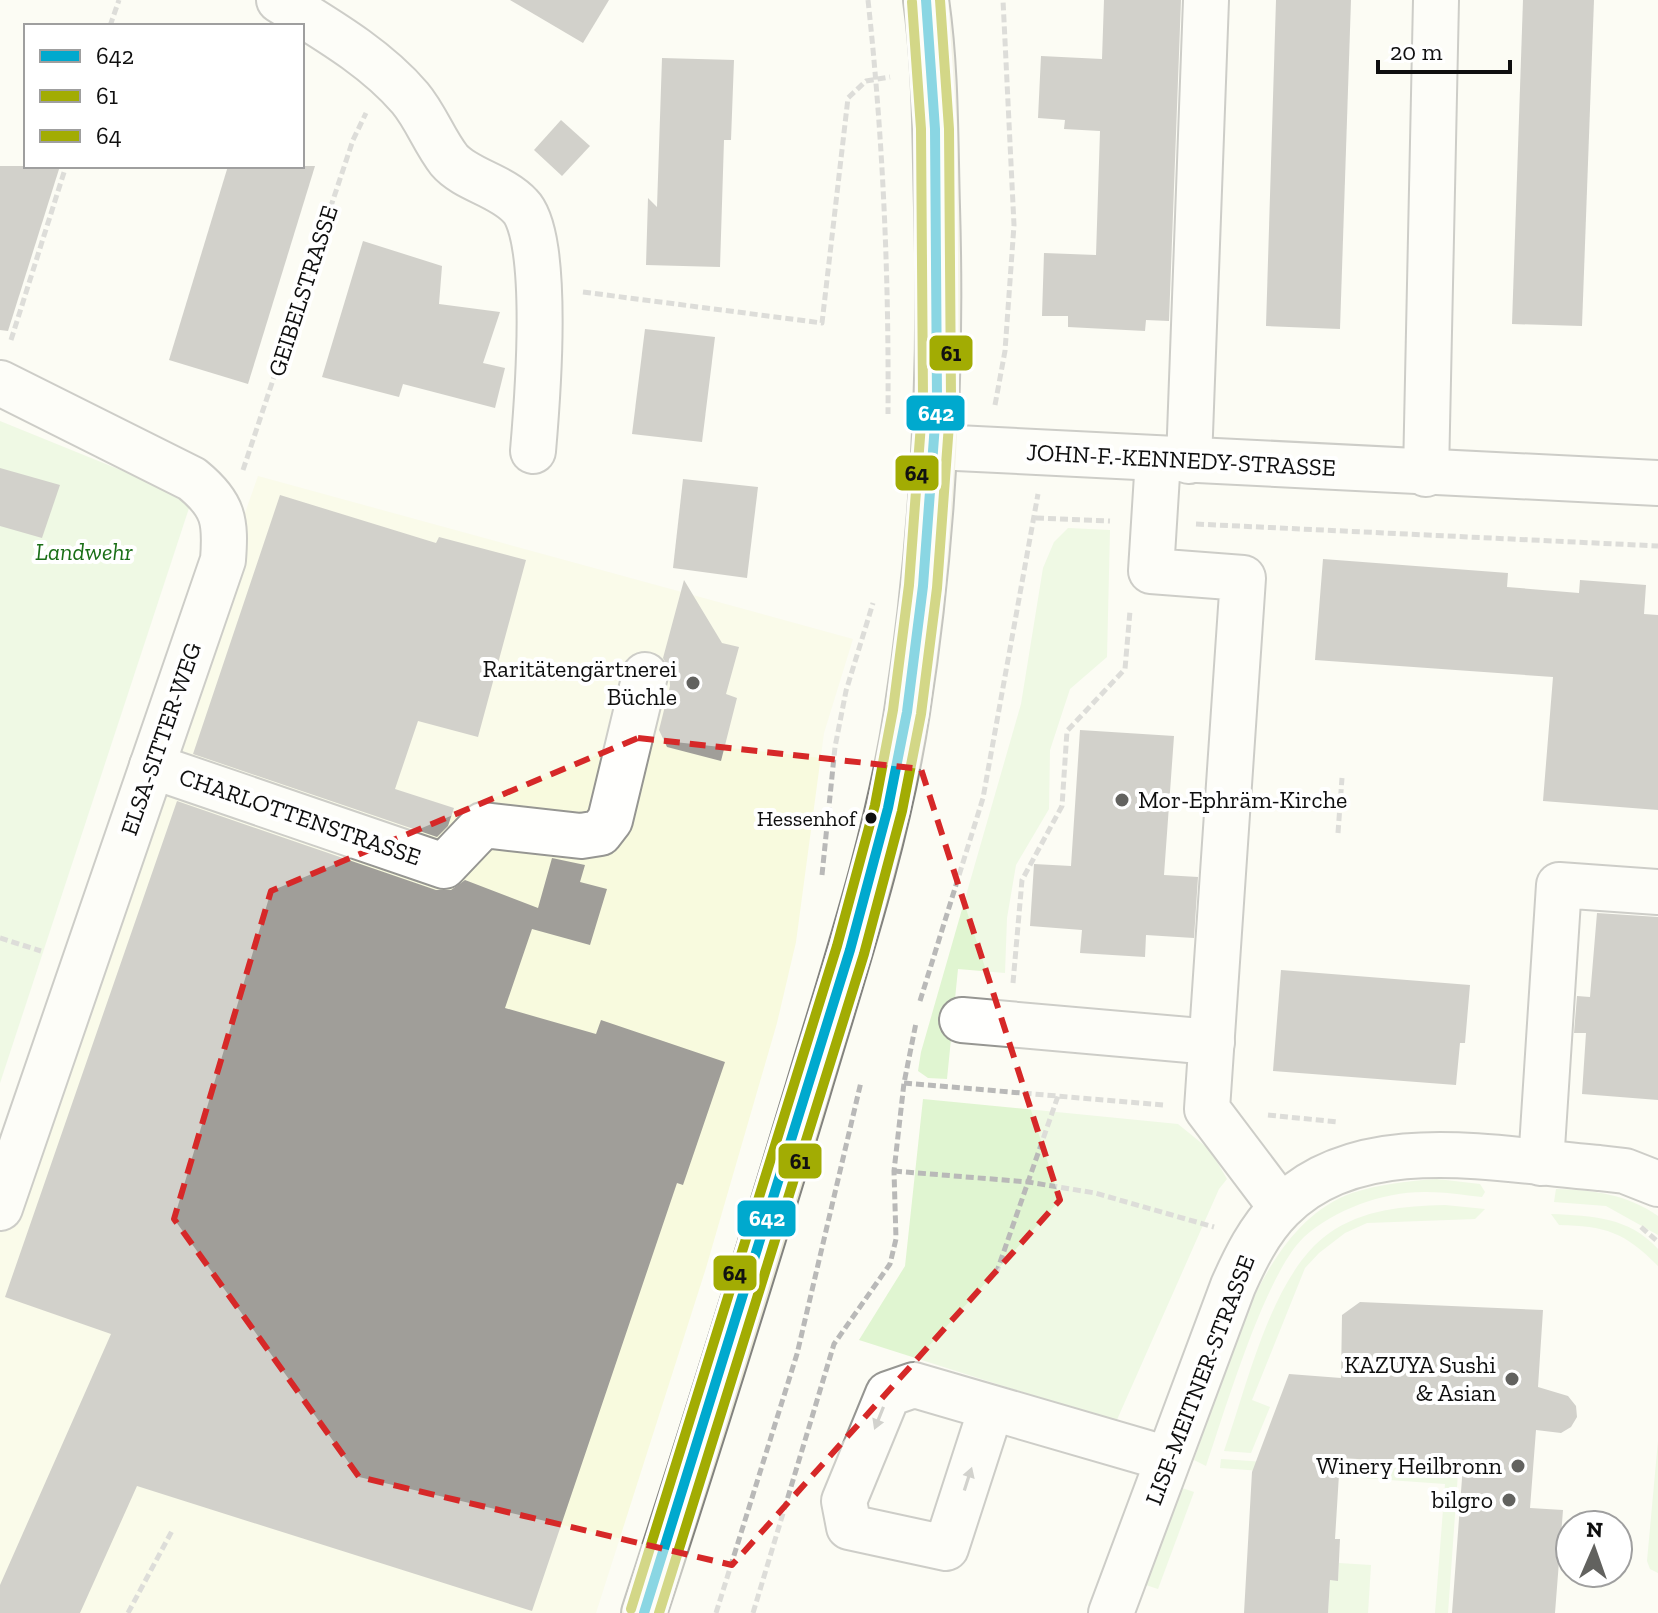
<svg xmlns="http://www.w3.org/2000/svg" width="1658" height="1613" font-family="'Zilla Slab',serif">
  <rect width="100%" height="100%" fill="#fcfcf4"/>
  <path fill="#f8fade" d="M258 476 853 639 824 733 796 942 777 1023 706 1268 596 1613H0V1208Z"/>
  <g fill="#e0f5d1">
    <path d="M0 421 192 499 0 1083Z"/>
    <path d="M1068 528 1110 530 1107 657 1070 689 1050 750 1049 809 1016 865 1007 918 1005 973 958 969 947 1079 928 1078 918 1071 921 1052 1021 704 1043 568 1054 542Z"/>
    <path d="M923 1099 1178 1124 1210 1150 1227 1179 1219 1189 1116 1422 859 1340 905 1266Z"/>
    <path d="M1437 1179 1480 1184 1485 1192 1482 1197C1464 1195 1445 1192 1427 1192 1385 1191 1335 1209 1304 1237 1265 1274 1225 1411 1206 1466L1194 1460C1224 1376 1258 1226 1352 1193 1380 1184 1408 1181 1437 1179Z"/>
    <path d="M1556 1189C1593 1190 1627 1194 1658 1216V1235L1606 1206 1554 1202Z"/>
    <path d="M1445 1205 1485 1209 1475 1219 1367 1223 1345 1233 1319 1253 1305 1268 1252 1400 1270 1407 1251 1453 1224 1451C1247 1387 1271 1275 1328 1234 1363 1209 1404 1206 1445 1205Z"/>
    <path d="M1551 1214C1593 1216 1629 1217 1658 1249V1266C1625 1232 1605 1226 1559 1225Z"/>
    <path d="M1658 1441V1573L1650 1569 1647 1561Z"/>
    <path d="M1221 1459 1292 1464V1469L1361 1473 1362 1465 1458 1473 1448 1613H1435L1445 1484 1220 1468Z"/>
    <path d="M1182 1488 1194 1492 1158 1589 1146 1585Z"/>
    <path d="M1339 1563 1371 1565 1368 1613H1328L1330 1580H1338Z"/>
  </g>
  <g fill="#a09e99">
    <path d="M510 0H609L583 43Z"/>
    <path d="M1104 0H1181L1169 321 1146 320 1145 331 1068 327V316H1042L1044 253 1096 255 1100 131 1064 129 1065 120 1038 118 1041 56 1102 59Z"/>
    <path d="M1276 0H1351L1340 329 1266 326Z"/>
    <path d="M1523 0H1594L1582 326 1512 324Z"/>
    <path d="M662 58 734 60 731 140H724L720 267 646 265 648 198 657 207Z"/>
    <path d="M561 120 590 146 562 176 534 150Z"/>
    <path d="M0 166H60L8 331 0 330Z"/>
    <path d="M228 166H315L248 384 169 360Z"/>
    <path d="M363 241 442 266 439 304 500 312 483 363 505 368 495 408 403 384 399 397 322 377Z"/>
    <path d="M645 329 715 337 702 442 632 434Z"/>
    <path d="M0 468 60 485 42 538 0 526Z"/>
    <path d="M683 479 758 487 747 578 673 568Z"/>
    <path d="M280 495 436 543 439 537 526 560 478 737 418 721 395 789 454 808 448 826 437 837 193 754Z"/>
    <path d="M1323 559 1508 573 1507 587 1579 593 1580 580 1646 585 1644 614 1658 615V810L1543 801 1553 677 1315 660Z"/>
    <path d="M684 580 722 643 739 647 726 694 737 698 721 761 667 747 659 730 670 686 669 669 663 658Z"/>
    <path d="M1080 730 1174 736 1164 875 1198 877 1194 938 1146 935 1145 957 1080 953 1082 930 1030 926 1034 864 1071 866Z"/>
    <path d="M177 801 436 890H451L465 880 538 908 552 858 585 865 580 882 607 889 590 945 532 929 533 926 505 1008 596 1034 601 1020 725 1062 683 1185 677 1183 532 1611 137 1486 80 1613H0V1585L111 1334 5 1297Z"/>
    <path d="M1597 913 1658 917V1100L1582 1094 1586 1033H1574L1577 996 1590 997Z"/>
    <path d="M1281 970 1470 985 1465 1043H1460L1456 1085 1273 1071Z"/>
    <path d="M1360 1302 1543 1310 1538 1387 1568 1396 1576 1406 1577 1417 1571 1427 1561 1433 1536 1430 1530 1508 1563 1510 1555 1613H1452L1463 1465 1340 1458 1335 1539H1340L1338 1581 1330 1580 1328 1613H1244L1252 1472 1289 1374 1341 1378 1342 1315Z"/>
  </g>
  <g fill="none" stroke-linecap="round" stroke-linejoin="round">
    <defs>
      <g id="minor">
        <path d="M279 0C324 28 375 57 410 98 426 117 434 141 449 160 466 180 501 185 520 206 551 237 537 405 533 451"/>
        <path d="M0 383 192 479C224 505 226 521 223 560L0 1208"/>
        <path d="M936 447 1658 483"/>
        <path d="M1158 459 1151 571 1243 578 1207 1109 1281 1207"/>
        <path d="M1189 461 1206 0"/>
        <path d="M1426 474 1436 0"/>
        <path d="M152 766 444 866 483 825 581 836 600 833 610 820 645 675"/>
        <path d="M962 1020 1212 1042"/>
        <path d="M1541 1163 1559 885 1658 892"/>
        <path d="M991 1409 946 1548 849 1527 844 1501 888 1394 914 1385 1168 1459"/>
        <path d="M1111 1613 1233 1286C1245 1259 1259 1230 1281 1208 1360 1128 1498 1160 1599 1168L1625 1171 1658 1184"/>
      </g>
      <path id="major" d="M644 1613C701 1439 755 1265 808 1090 845 966 887 841 907 712 933 545 942 376 937 207 935 138 936 68 926 0"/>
    </defs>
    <use href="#minor" stroke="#969692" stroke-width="48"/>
    <use href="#major" stroke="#83837f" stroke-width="48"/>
    <g stroke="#b9b9b8" stroke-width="5" stroke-dasharray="8 4" stroke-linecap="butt">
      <path d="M868 0C883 138 889 276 888 414"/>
      <path d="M110 26 119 0"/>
      <path d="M583 292 822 323 848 98 866 81 890 77"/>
      <path d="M11 340 66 166"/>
      <path d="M995 405 1005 351 1014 225 1003 0"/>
      <path d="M243 470 353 140 366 113"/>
      <path d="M1036 518 1110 521"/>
      <path d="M1196 524 1658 546"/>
      <path d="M1338 833 1342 778"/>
      <path d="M822 875 835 747 846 691 873 603"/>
      <path d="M0 938 41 951"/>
      <path d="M1013 983 1022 880 1062 806 1067 731 1125 669 1130 611"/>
      <path d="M920 1001 983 798 1038 494"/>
      <path d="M904 1083 1163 1105"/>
      <path d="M1268 1115 1338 1122"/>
      <path d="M894 1171 1028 1182 1095 1193 1214 1227"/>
      <path d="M1641 1227 1658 1242"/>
      <path d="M996 1274 1058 1096"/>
      <path d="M128 1613 173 1529"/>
      <path d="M716 1613 797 1354 861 1082"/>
      <path d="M753 1613 834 1344 890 1264 896 1239 894 1171 904 1083 916 1023"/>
    </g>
    <use href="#minor" stroke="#fffffd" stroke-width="44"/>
    <use href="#major" stroke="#edebd9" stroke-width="44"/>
    <defs>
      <path id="bus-1" d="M644 1613 850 950 888 808 907 712 923 586 937 397 935 129 926 0"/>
      <path id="bus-2" d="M659 1613 864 954 902 811 921 714 937 588 951 397 949 129 940 0"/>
      <path id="bus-3" d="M631 1609 837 946 875 805 893 710 909 585 923 397 921 129 912 2"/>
    </defs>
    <use href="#bus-1" stroke="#fff" stroke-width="16"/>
    <use href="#bus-2" stroke="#fff" stroke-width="16"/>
    <use href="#bus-3" stroke="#fff" stroke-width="16"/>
    <use href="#bus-1" stroke="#00a9ce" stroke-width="10"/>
    <use href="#bus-2" stroke="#a2ac03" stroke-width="10"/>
    <use href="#bus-3" stroke="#a2ac03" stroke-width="10"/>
  </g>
  <defs><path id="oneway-solid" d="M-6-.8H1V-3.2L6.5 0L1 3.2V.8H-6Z" transform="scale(2)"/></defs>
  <g fill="#9f9f9e">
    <use href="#oneway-solid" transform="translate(879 1418) rotate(112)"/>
    <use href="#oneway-solid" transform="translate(968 1479) rotate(-72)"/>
  </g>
  <path d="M0 0H1658V1613H0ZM638 738 921 769 1060 1200 732 1565 359 1477 174 1219 271 891Z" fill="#fcfcf4" fill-opacity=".55" fill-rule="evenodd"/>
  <path fill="none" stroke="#d62828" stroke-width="6" stroke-dasharray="16 10" stroke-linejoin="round" d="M638 738 921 769 1060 1200 732 1565 359 1477 174 1219 271 891Z"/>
  <g fill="#62625f" stroke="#fff" stroke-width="3">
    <circle cx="693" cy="683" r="8"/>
    <circle cx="1122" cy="800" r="8"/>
    <circle cx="1512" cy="1379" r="8"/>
    <circle cx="1518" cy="1466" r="8"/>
    <circle cx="1509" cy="1500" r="8"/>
  </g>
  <circle fill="#0f0f0f" stroke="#fff" stroke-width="3" cx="871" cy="818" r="7"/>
  <g text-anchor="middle" stroke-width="8" stroke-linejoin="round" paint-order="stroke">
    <g font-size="22" fill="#0f0f0f" stroke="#fff" text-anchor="end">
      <text x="856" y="826">Hessenhof</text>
    </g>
    <g font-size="24" fill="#0f0f0f" stroke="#fff">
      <text transform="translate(303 291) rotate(-72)" y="8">GEIBELSTRASSE</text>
      <text transform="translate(1181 460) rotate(3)" y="8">JOHN-F.-KENNEDY-STRASSE</text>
      <text transform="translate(161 739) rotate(-71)" y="8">ELSA-SITTER-WEG</text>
      <text transform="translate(300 817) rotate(19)" y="8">CHARLOTTENSTRASSE</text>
      <text transform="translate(1200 1380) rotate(-69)" y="8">LISE-MEITNER-STRASSE</text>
    </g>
    <g font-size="24" font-style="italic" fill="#1a6f17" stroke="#fff">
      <text x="84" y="560">Landwehr</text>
    </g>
    <g font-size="24" fill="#0f0f0f" stroke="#fff" text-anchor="end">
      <text x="677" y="677">Raritätengärtnerei<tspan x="677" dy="28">Büchle</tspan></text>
      <text x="1138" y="808" text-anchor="start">Mor-Ephräm-Kirche</text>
      <text x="1496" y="1373">KAZUYA Sushi<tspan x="1496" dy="28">&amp; Asian</tspan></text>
      <text x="1502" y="1474">Winery Heilbronn</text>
      <text x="1493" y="1508">bilgro</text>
    </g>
  </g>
  <g stroke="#fff" stroke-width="3">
    <rect x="928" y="334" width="46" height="38" rx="8" fill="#a2ac03"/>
    <rect x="905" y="394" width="61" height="38" rx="8" fill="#00a9ce"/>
    <rect x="894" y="454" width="46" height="38" rx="8" fill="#a2ac03"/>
    <rect x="777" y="1142" width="46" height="38" rx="8" fill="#a2ac03"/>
    <rect x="736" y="1199" width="61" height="39" rx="8" fill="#00a9ce"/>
    <rect x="712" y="1254" width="46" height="38" rx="8" fill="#a2ac03"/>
  </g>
  <g font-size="22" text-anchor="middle" font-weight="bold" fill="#fff">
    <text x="936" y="421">642</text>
    <text x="767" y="1226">642</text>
  </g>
  <g font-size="22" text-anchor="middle" font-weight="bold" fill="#111">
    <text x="951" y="361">61</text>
    <text x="917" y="481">64</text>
    <text x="800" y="1169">61</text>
    <text x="735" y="1281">64</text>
  </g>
  <rect x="24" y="24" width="280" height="144" fill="#ffffff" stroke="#9f9f9f" stroke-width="2"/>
  <rect x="40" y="50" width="40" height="12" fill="#00a9ce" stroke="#9f9f9f" stroke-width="2"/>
  <text x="96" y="64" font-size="24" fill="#0f0f0f">642</text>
  <rect x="40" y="90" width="40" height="12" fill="#a2ac03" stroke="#9f9f9f" stroke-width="2"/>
  <text x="96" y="104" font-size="24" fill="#0f0f0f">61</text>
  <rect x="40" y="130" width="40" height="12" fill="#a2ac03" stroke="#9f9f9f" stroke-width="2"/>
  <text x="96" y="144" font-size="24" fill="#0f0f0f">64</text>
  <g transform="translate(1594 1549) rotate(2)"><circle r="38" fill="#ffffff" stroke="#9f9f9f" stroke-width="2"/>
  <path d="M0-6L14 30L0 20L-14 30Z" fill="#62625f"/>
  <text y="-12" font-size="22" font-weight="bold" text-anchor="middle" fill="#0f0f0f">N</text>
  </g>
  <path d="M1378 60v12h132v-12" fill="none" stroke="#0f0f0f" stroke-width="4"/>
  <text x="1390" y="60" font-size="24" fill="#0f0f0f" stroke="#ffffff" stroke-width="6" paint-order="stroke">20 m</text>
</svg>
